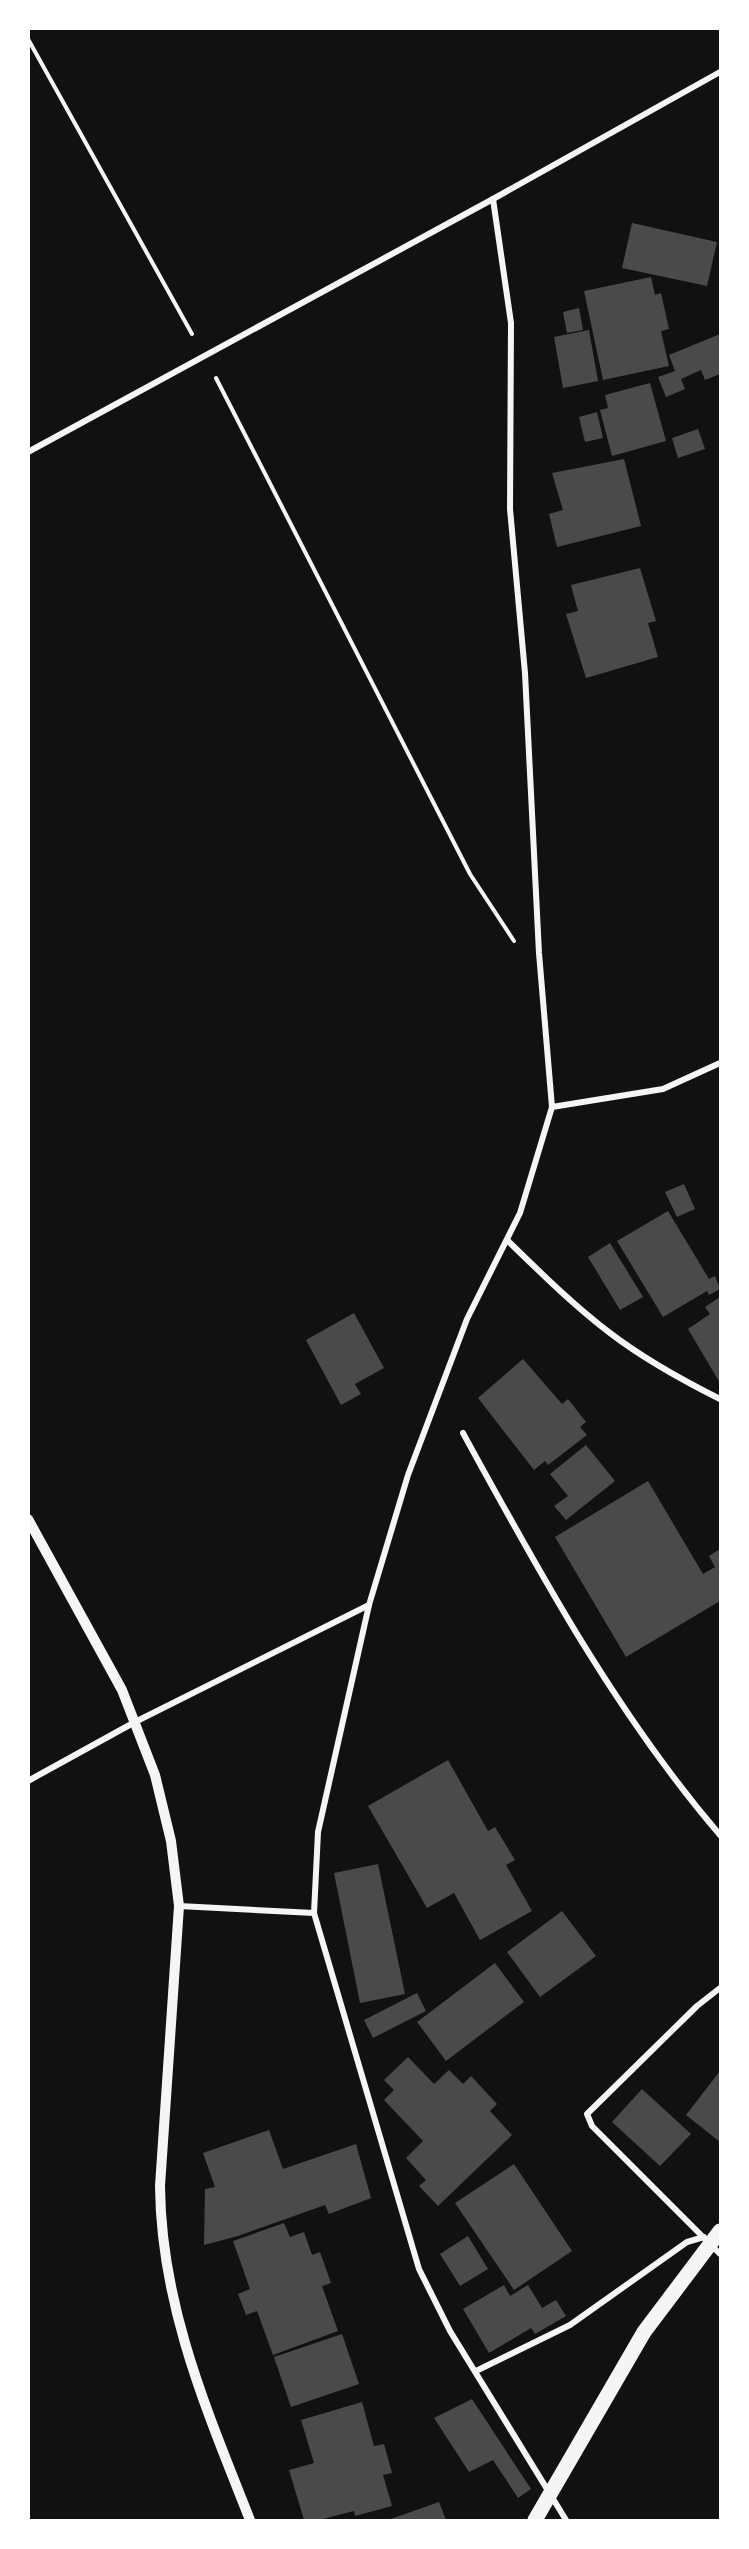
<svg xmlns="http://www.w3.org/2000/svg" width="749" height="2549" font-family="Roboto,sans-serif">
  <rect width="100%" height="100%" fill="#111"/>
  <g fill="#4a4a4a">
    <path d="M632 223 717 242 707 286 622 268Z"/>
    <path d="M651 277 655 295 661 293 669 329 661 331 669 366 603 380 584 291Z"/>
    <path d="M579 308 583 330 567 333 563 312Z"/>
    <path d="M589 330 598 381 563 388 554 337Z"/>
    <path d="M720 334V374L705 380 701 370 681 379 685 389 666 397 658 377 675 371 669 355Z"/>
    <path d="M650 383 666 441 612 456 600 410 608 408 605 395Z"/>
    <path d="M597 412 603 438 585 442 579 417Z"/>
    <path d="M698 429 705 449 678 458 672 438Z"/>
    <path d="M624 459 641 526 557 547 549 514 563 510 552 473Z"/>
    <path d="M640 568 656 621 648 623 658 657 586 678 566 614 578 611 571 585Z"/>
    <path d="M684 1184 695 1209 677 1217 665 1192Z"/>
    <path d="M668 1211 709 1279 715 1276 720 1289 709 1295 707 1291 663 1317 617 1241Z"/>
    <path d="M610 1243 643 1297 620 1310 588 1257Z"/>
    <path d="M720 1297V1383L688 1329 710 1314 705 1307Z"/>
    <path d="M354 1313 384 1368 355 1384 361 1394 341 1405 306 1340Z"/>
    <path d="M523 1359 562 1404 568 1399 586 1422 580 1427 587 1435 548 1465 545 1461 534 1470 478 1398Z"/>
    <path d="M586 1445 615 1481 566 1520 554 1506 568 1496 550 1474Z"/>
    <path d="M648 1481 703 1574 715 1567 709 1556 720 1549V1601L626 1657 555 1537Z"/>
    <path d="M448 1760 488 1831 495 1827 515 1860 506 1865 532 1911 480 1940 454 1893 427 1908 368 1806Z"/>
    <path d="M378 1864 405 1994 360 2003 334 1873Z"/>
    <path d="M562 1911 596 1956 540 1997 507 1952Z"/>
    <path d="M495 1963 524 2002 446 2061 417 2022Z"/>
    <path d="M417 1993 426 2011 373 2038 364 2020Z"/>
    <path d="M408 2057 434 2084 449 2070 463 2084 471 2076 497 2104 490 2111 512 2135 438 2206 419 2186 426 2180 406 2158 423 2141 384 2100 394 2090 384 2080Z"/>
    <path d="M720 2071V2142L686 2115Z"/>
    <path d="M642 2089 691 2134 660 2166 612 2122Z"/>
    <path d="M269 2130 283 2169 356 2144 371 2198 329 2214 325 2205 238 2236 204 2245 205 2189 215 2187 203 2153Z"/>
    <path d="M514 2164 572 2251 514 2290 455 2203Z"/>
    <path d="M284 2223 290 2237 304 2232 312 2255 320 2252 331 2283 322 2286 338 2331 273 2355 257 2311 246 2315 238 2294 250 2289 233 2241Z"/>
    <path d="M468 2236 488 2269 460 2286 440 2254Z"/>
    <path d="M504 2285 510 2296 528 2285 542 2308 556 2300 566 2316 535 2334 531 2328 489 2353 463 2309Z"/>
    <path d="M342 2334 359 2384 291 2407 274 2357Z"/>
    <path d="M472 2399 531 2489 518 2498 493 2460 469 2472 434 2418Z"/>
    <path d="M362 2402 374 2446 384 2444 392 2473 383 2475 392 2506 355 2516 354 2511 319 2520H304L289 2470 314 2463 301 2420Z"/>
    <path d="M439 2502 446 2520H388Z"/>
  </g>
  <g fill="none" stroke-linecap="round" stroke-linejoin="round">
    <g stroke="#f5f5f5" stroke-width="4">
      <path d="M28 39 192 334"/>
      <path d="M216 378 470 874 514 941"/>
    </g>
    <g stroke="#f5f5f5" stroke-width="6">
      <path d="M493 199 511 323 510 509 525 673 539 953 552 1107 520 1213 467 1319 408 1475 369 1605 318 1832 314 1913 419 2269 450 2331 566 2520"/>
      <path d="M28 452 493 199 720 72"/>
      <path d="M552 1107 663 1089 720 1063"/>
      <path d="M507 1240C540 1272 573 1305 610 1333 644 1359 682 1380 720 1399"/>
      <path d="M463 1433C539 1572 617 1715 720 1835"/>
      <path d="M28 1781 135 1722 369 1605"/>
      <path d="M179 1906 314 1913"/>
      <path d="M720 1988 697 2006 587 2114 592 2126 720 2254"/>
      <path d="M476 2371 570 2325 687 2242 704 2237"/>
    </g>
    <path stroke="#f5f5f5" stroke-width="10" d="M28 1519 122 1690 155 1775 171 1841 179 1906 160 2186C161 2306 207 2411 250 2520"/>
    <path stroke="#f5f5f5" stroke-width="15" d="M535 2520 644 2332 720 2231"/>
  </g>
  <rect width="749" height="2549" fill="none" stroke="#ffffff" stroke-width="60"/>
</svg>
